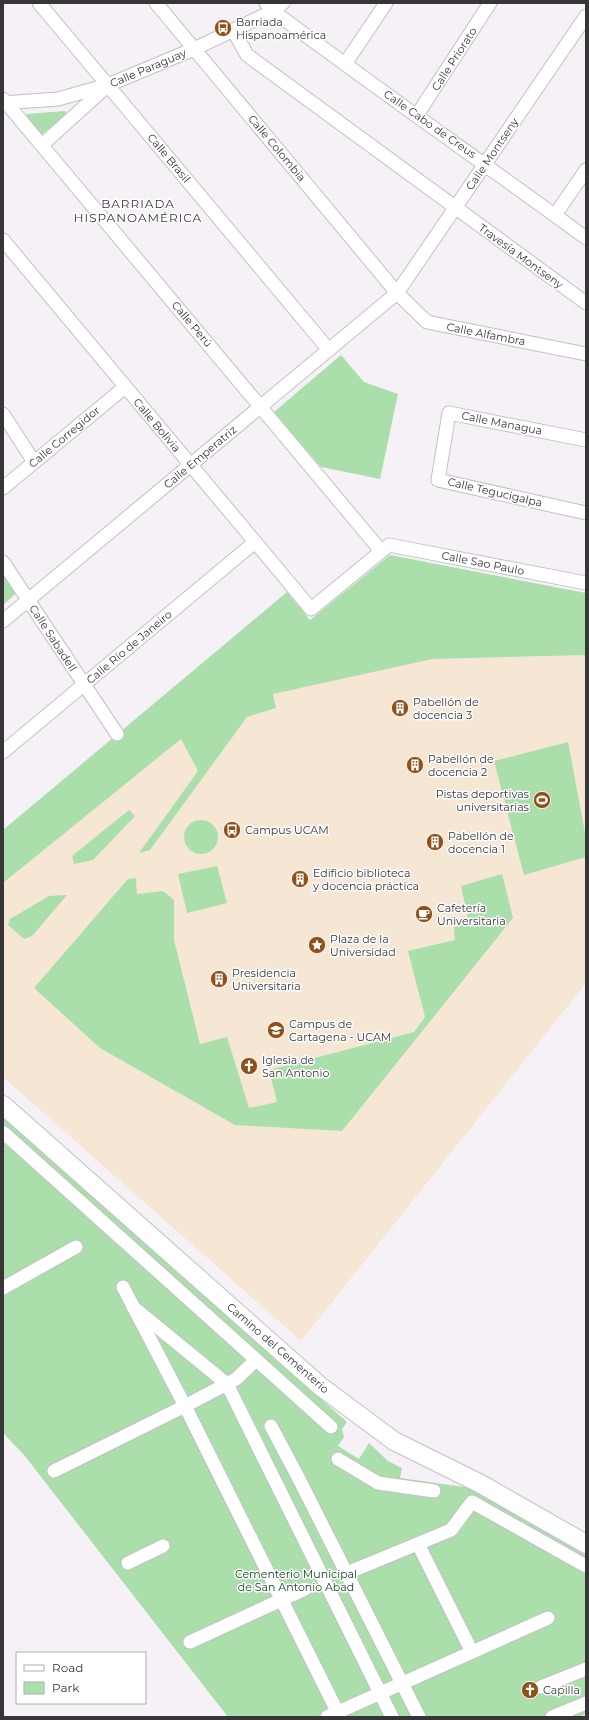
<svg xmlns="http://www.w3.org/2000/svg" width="589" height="1720" font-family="Montserrat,sans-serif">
  <rect width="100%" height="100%" fill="#f6f1f7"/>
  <path fill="#f6e6d4" d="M586 655V983L301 1341 3 1077V883L270 666 432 659Z"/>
  <g fill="#aadfab">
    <path d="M65 111 67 115 42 134H40L25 117 27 114Z"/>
    <path d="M341 355 364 382 398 394 380 479 321 467 274 412Z"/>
    <path d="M390 555 586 593V655L432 659 273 694 276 708 247 717 150 850 139 853 198 771 181 739 3 883V830L287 592 310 620Z"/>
    <path d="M3 562 21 589 3 605Z"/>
    <path d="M568 742 586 838V857L524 875 494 761Z"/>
    <path d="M129 810 135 816 93 860 74 864 72 856Z"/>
    <circle cx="201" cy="837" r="17"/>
    <path d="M217 866 227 903 187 913 178 874Z"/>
    <path d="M502 874 513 918 342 1131 235 1125 100 1048 34 988 128 879 136 878 137 894 163 891 174 900V940L200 1044 227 1037 249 1108 277 1102 269 1070 414 1032 425 1017 408 951 455 940 454 927 469 923 461 886Z"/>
    <path d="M67 895 32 936 24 939 8 925 10 919 49 896Z"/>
    <path d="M3 1118 347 1422 342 1429 344 1437 338 1446 359 1459 369 1443 388 1461 402 1468 400 1478 471 1488 586 1555V1714L579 1717H228L24 1455 3 1433Z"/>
  </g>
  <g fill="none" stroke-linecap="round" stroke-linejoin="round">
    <defs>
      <g id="street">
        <path d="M39 3 329 350"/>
        <path d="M156 3 397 293 427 322 586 354"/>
        <path d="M266 3 273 11C376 88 482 162 586 238"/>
        <path d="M233 30 247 55 586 303"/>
        <path d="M345 64 386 3"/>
        <path d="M3 99 381 551"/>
        <path d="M3 103 58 99 108 85 194 49 273 11 283 3"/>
        <path d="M417 115 490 3"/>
        <path d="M42 145 106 87"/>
        <path d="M555 215 586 170"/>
        <path d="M3 240 311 609 389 545 586 583"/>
        <path d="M3 414 34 462"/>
        <path d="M586 440 449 413 438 480 586 513"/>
        <path d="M3 488 125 387"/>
        <path d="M3 562 117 734"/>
        <path d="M3 621 397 293 586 16"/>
        <path d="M3 752 255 542"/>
        <path d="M4 1133 331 1427"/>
        <path d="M123 1287 185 1406 340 1717"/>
        <path d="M3 1288 76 1247"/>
        <path d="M133 1307 227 1384 392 1717"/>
        <path d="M271 1426 299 1479 419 1717"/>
        <path d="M338 1459 378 1483 434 1491"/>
        <path d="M54 1471 185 1406 236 1379 256 1360"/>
        <path d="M418 1544 472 1652"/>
        <path d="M128 1563 163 1546"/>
        <path d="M347 1573 451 1530 472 1502 586 1566"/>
        <path d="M190 1642 305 1589"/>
        <path d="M541 1687 586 1669"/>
        <path d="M327 1717 548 1618"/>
        <path d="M552 1717 586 1703"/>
      </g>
      <path id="secondary" d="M3 1105 320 1386 394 1441 479 1483 586 1544"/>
    </defs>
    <use href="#street" stroke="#c5bfc5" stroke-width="15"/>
    <use href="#secondary" stroke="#c5bfc5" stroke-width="20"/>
    <use href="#street" stroke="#fff" stroke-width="13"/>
    <use href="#secondary" stroke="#fff" stroke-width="18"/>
  </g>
  <defs>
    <symbol id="bus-disc" viewBox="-11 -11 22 22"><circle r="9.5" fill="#90501a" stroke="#fff"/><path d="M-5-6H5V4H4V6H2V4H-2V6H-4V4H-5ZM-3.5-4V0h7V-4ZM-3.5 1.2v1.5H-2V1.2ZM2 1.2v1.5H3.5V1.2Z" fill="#fff"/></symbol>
    <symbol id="building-disc" viewBox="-11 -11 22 22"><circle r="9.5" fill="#90501a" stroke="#fff"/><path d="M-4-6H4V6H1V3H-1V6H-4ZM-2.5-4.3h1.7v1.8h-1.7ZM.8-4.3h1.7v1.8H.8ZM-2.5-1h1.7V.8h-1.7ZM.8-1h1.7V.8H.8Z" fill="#fff"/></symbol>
    <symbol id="stadium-disc" viewBox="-11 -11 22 22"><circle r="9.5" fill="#90501a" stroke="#fff"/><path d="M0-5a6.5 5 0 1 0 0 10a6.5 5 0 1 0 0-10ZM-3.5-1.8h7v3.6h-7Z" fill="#fff"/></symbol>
    <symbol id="cafe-disc" viewBox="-11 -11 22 22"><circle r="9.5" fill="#90501a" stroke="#fff"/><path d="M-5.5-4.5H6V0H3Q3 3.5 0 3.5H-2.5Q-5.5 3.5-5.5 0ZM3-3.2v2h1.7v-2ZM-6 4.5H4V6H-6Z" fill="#fff"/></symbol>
    <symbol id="sight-disc" viewBox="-11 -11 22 22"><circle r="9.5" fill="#90501a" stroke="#fff"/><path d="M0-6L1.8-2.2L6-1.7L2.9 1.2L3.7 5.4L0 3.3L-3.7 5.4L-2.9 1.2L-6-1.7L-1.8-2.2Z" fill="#fff"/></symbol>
    <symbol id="university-disc" viewBox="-11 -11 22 22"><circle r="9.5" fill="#90501a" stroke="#fff"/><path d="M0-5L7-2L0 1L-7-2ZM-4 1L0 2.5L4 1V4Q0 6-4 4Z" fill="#fff"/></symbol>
    <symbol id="church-disc" viewBox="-11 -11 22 22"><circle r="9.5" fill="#90501a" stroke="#fff"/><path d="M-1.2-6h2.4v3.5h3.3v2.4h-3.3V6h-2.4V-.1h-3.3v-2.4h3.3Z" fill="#fff"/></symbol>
  </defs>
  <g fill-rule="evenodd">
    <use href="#bus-disc" x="213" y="18" width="20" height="20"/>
    <use href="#building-disc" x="390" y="698" width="20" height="20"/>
    <use href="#building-disc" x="405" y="755" width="20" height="20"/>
    <use href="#stadium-disc" x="532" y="790" width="20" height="20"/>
    <use href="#bus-disc" x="222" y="820" width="20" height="20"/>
    <use href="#building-disc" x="425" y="832" width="20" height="20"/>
    <use href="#building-disc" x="290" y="869" width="20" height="20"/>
    <use href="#cafe-disc" x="414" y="904" width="20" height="20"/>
    <use href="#sight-disc" x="307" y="935" width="20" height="20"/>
    <use href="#building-disc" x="209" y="969" width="20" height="20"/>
    <use href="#university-disc" x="266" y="1020" width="20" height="20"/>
    <use href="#church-disc" x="239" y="1056" width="20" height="20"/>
    <use href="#church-disc" x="520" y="1680" width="20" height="20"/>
  </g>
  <g text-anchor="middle" stroke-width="3" stroke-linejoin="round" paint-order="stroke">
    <g font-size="11" fill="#383538" stroke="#fff" text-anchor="start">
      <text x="236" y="26">Barriada<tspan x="236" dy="13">Hispanoamérica</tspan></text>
      <text x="413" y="706">Pabellón de<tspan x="413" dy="13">docencia 3</tspan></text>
      <text x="428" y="763">Pabellón de<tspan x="428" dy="13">docencia 2</tspan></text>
      <text x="529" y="798" text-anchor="end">Pistas deportivas<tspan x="529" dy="13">universitarias</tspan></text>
      <text x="245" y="834">Campus UCAM</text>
      <text x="448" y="840">Pabellón de<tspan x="448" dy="13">docencia 1</tspan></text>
      <text x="313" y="877">Edificio biblioteca<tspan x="313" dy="13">y docencia práctica</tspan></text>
      <text x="437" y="912">Cafetería<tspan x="437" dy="13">Universitaria</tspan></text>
      <text x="330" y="943">Plaza de la<tspan x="330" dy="13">Universidad</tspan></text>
      <text x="232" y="977">Presidencia<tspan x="232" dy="13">Universitaria</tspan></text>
      <text x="289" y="1028">Campus de<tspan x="289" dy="13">Cartagena - UCAM</tspan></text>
      <text x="262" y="1064">Iglesia de<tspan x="262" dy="13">San Antonio</tspan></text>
      <text x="543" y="1694">Capilla</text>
    </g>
    <g font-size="11" fill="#383538" stroke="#fff">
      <text transform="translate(454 59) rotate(-57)" y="4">Calle Priorato</text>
      <text transform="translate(148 68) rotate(-23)" y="4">Calle Paraguay</text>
      <text transform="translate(430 124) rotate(35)" y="4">Calle Cabo de Creus</text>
      <text transform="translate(277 148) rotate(50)" y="4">Calle Colombia</text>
      <text transform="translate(492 154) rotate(-56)" y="4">Calle Montseny</text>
      <text transform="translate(169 158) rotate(50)" y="4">Calle Brasil</text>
      <text transform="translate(521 256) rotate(36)" y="4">Travesía Montseny</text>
      <text transform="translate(192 324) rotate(50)" y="4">Calle Perú</text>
      <text transform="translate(486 334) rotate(11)" y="4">Calle Alfambra</text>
      <text transform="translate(502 423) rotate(11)" y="4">Calle Managua</text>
      <text transform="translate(157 425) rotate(50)" y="4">Calle Bolivia</text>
      <text transform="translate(64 437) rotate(-40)" y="4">Calle Corregidor</text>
      <text transform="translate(200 457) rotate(-40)" y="4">Calle Emperatriz</text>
      <text transform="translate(495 492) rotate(13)" y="4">Calle Tegucigalpa</text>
      <text transform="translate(483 563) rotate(11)" y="4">Calle Sao Paulo</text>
      <text transform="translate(53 638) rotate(57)" y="4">Calle Sabadell</text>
      <text transform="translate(129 647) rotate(-40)" y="4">Calle Río de Janeiro</text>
      <text transform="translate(278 1348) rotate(41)" y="4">Camino del Cementerio</text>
    </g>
    <g font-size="11" fill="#17441b" stroke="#fff">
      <text x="296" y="1578">Cementerio Municipal<tspan x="296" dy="13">de San Antonio Abad</tspan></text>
    </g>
    <g font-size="12" letter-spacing="1" fill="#383538" stroke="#fff">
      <text x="138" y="208">BARRIADA<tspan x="138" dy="14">HISPANOAMÉRICA</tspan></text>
    </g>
  </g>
  <rect width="589" height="1720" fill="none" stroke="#383538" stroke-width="8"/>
  <rect x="16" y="1652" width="130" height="52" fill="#ffffff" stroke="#afaeaf"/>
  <rect x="24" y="1665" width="20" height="6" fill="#ffffff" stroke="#afaeaf"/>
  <text x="52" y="1672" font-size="12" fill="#383538">Road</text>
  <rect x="24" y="1682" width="20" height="12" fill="#aadfab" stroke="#afaeaf"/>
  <text x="52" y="1692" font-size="12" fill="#383538">Park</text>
</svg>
